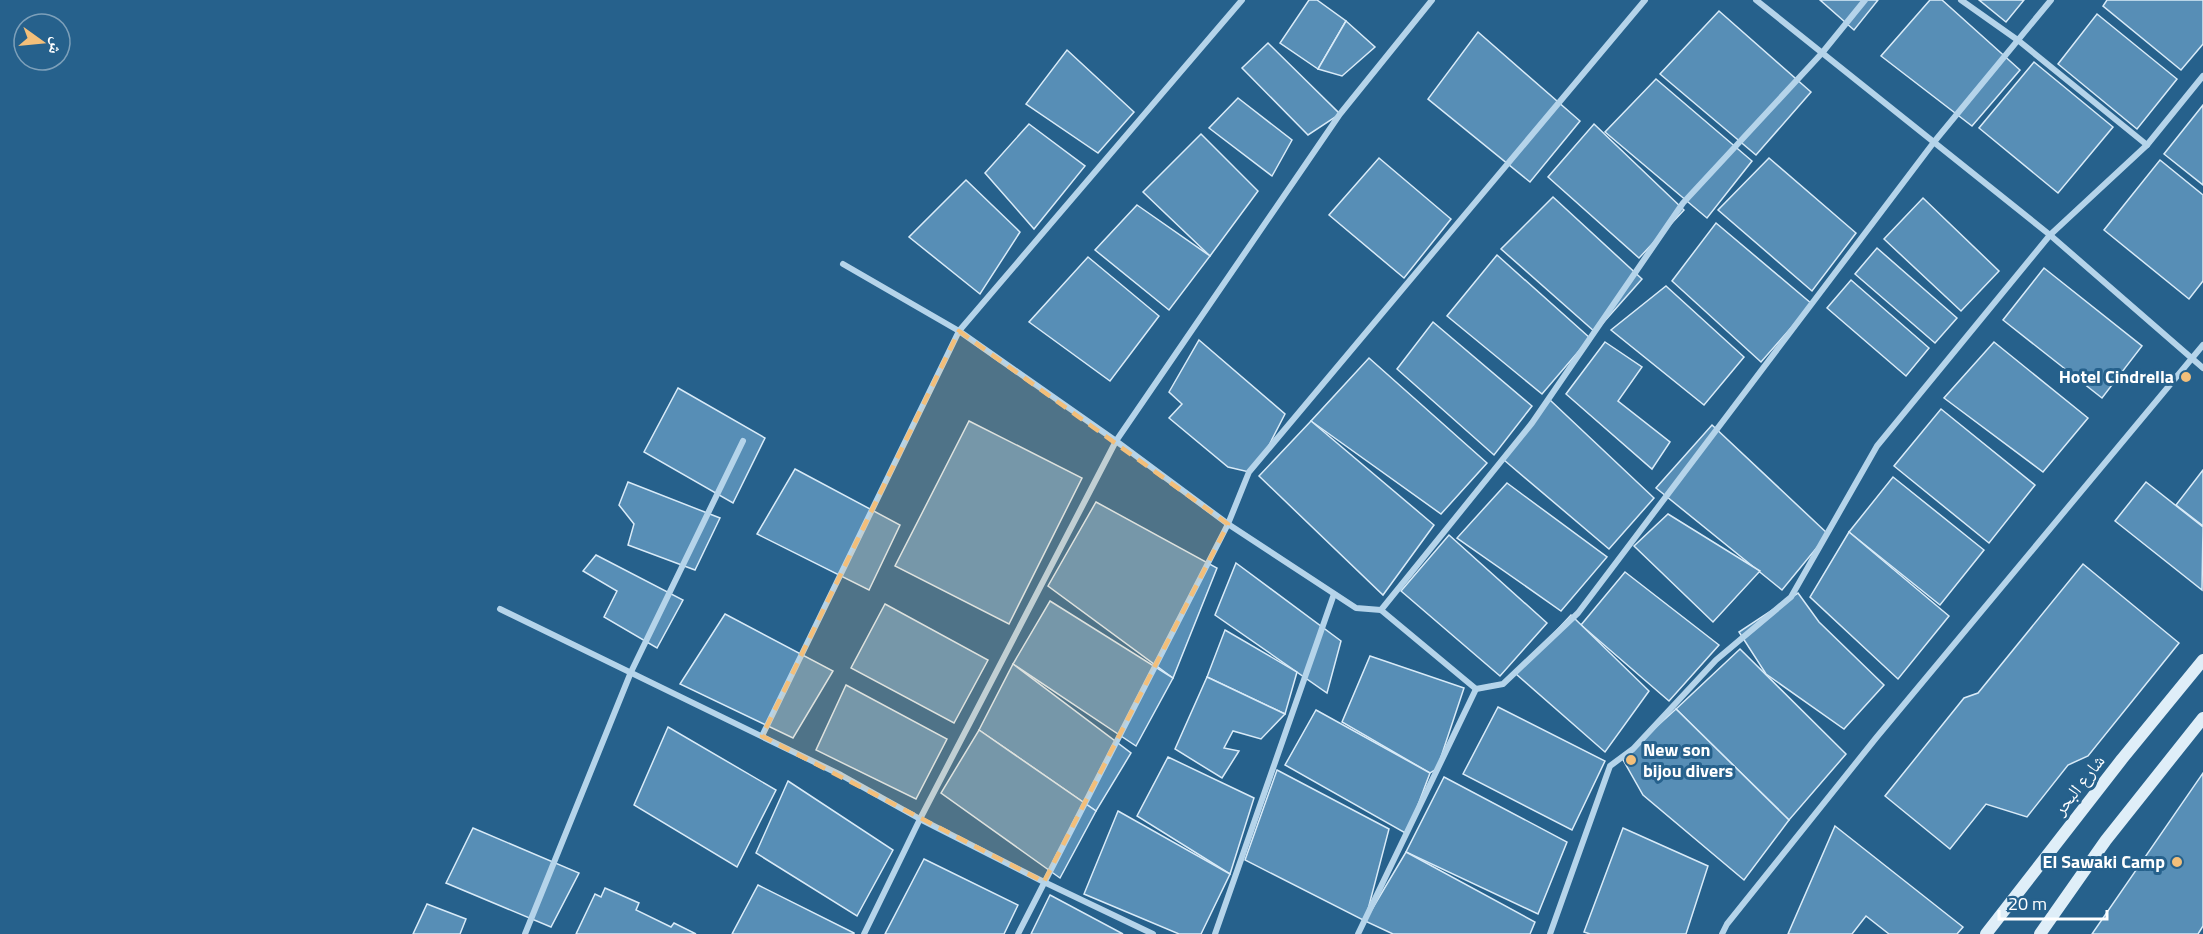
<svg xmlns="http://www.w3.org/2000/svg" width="2203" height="934" font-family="'Titillium Web','Noto Naskh Arabic',sans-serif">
  <rect width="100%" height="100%" fill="#26618c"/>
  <g fill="#578eb6" stroke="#d9ebf8" stroke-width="1.5">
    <path d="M1309 0H1317L1346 21 1318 69 1280 43Z"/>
    <path d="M1820 0H1878L1854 30Z"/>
    <path d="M1930 0H1942L2020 70 1972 126 1881 56Z"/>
    <path d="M1979 0H2024L2006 22Z"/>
    <path d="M2107 0H2203V44L2181 70 2103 6Z"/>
    <path d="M1719 11 1811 92 1756 155 1660 74Z"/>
    <path d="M2097 14 2177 79 2137 129 2058 64Z"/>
    <path d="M1346 21 1375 47 1342 76 1318 69Z"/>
    <path d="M1478 32 1580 121 1530 182 1428 99Z"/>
    <path d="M1268 43 1340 114 1308 135 1242 68Z"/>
    <path d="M1067 50 1134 112 1098 153 1026 104Z"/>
    <path d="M2034 62 2113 127 2058 193 1979 128Z"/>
    <path d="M1656 79 1752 161 1707 218 1605 132Z"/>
    <path d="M1238 98 1292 140 1272 176 1209 128Z"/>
    <path d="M2203 105V185L2164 154Z"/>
    <path d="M1029 124 1085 166 1034 229 985 173Z"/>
    <path d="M1594 124 1684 210 1639 258 1548 177Z"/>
    <path d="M1201 134 1258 191 1210 256 1143 192Z"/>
    <path d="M1379 158 1451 219 1404 278 1329 215Z"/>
    <path d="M1769 158 1856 233 1812 291 1718 210Z"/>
    <path d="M2160 160 2203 195V281L2189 299 2104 230Z"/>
    <path d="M966 180 1020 232 980 294 909 237Z"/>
    <path d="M1553 197 1642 279 1595 332 1501 249Z"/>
    <path d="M1923 198 1999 271 1961 311 1884 239Z"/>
    <path d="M1137 205 1210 256 1169 310 1095 250Z"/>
    <path d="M1716 223 1812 304 1761 362 1672 281Z"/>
    <path d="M1877 248 1957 318 1935 343 1855 274Z"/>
    <path d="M1497 255 1590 338 1542 394 1447 316Z"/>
    <path d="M1088 257 1159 316 1110 381 1029 322Z"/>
    <path d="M2044 268 2142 346 2102 398 2003 320Z"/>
    <path d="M1851 280 1929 348 1906 376 1827 308Z"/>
    <path d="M1666 286 1744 357 1704 405 1611 330Z"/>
    <path d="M1433 322 1532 406 1494 455 1397 369Z"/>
    <path d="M1199 340 1285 414 1266 451 1249 472 1228 467 1169 418 1182 404 1169 392Z"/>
    <path d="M1605 342 1642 367 1618 401 1670 442 1652 469 1566 394Z"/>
    <path d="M1994 342 2088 418 2043 472 1944 398Z"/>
    <path d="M1369 358 1487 463 1441 514 1311 421Z"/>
    <path d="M678 388 765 438 733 503 644 452Z"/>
    <path d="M1550 400 1654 498 1609 549 1504 460Z"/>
    <path d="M1941 409 2035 485 1989 543 1894 466Z"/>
    <path d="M969 421 1082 478 1009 624 895 566Z"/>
    <path d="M1311 421 1434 525 1383 595 1259 476Z"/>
    <path d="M1712 425 1828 534 1782 590 1656 488Z"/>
    <path d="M795 469 900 525 869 590 757 534Z"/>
    <path d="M2203 470V526L2176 505Z"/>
    <path d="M1893 477 1984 550 1940 605 1849 532Z"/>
    <path d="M628 482 720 518 695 570 628 545 634 524 619 505Z"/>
    <path d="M2146 482 2203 527 2202 590 2115 521Z"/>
    <path d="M1507 483 1607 557 1561 611 1457 538Z"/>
    <path d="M1096 502 1217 568 1173 678 1048 586Z"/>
    <path d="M1668 514 1760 571 1713 622 1634 546Z"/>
    <path d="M1849 532 1949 616 1898 679 1810 597Z"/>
    <path d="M1449 535 1547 623 1500 676 1401 591Z"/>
    <path d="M596 555 683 600 657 648 604 617 617 591 583 571Z"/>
    <path d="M1236 563 1341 641 1327 693 1215 615Z"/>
    <path d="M2083 564 2179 643 2088 756 2068 765 2027 817 1986 804 1950 849 1885 796 1964 698 1978 693Z"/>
    <path d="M1625 572 1719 645 1669 701 1581 625Z"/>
    <path d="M1798 593 1819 622 1884 685 1844 729 1766 674 1739 632Z"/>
    <path d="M1050 601 1173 678 1136 746 1013 664Z"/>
    <path d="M885 604 988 660 954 723 851 668Z"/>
    <path d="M725 614 833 671 793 738 680 684Z"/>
    <path d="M1571 615 1649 691 1605 752 1516 674Z"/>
    <path d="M1225 630 1297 672 1285 714 1207 677Z"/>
    <path d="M1740 649 1846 754 1789 820 1676 709Z"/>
    <path d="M1370 656 1464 688 1437 769 1430 773 1342 722Z"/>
    <path d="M1013 664 1131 753 1096 811 979 730Z"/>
    <path d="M1207 677 1285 714 1261 739 1233 731 1224 748 1239 751 1222 778 1175 749Z"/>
    <path d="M846 685 947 739 916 799 816 750Z"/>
    <path d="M1498 707 1605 761 1572 830 1463 774Z"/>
    <path d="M1676 709 1789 820 1744 880 1643 795 1622 758Z"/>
    <path d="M1316 710 1430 773 1407 834 1285 765Z"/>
    <path d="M668 727 776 790 737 867 634 805Z"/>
    <path d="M979 730 1096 811 1060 878 941 793Z"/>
    <path d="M1168 757 1254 798 1230 874 1137 816Z"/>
    <path d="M1277 770 1389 829 1365 921 1245 860Z"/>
    <path d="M2203 773V926L2198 934H2092Z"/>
    <path d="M1444 777 1567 842 1538 914 1406 852Z"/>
    <path d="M788 781 893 850 857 916 756 853Z"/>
    <path d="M1118 811 1230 874 1201 934H1179L1084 894Z"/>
    <path d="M1835 826 1963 927 1957 934H1889L1866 916 1852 934H1788Z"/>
    <path d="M473 828 579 873 551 927 446 883Z"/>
    <path d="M1623 828 1708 866 1686 934H1590L1584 932Z"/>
    <path d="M1406 852 1535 922 1530 934H1393L1365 921Z"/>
    <path d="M924 859 1018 905 1004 934H885Z"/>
    <path d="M758 885 854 933V934H732Z"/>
    <path d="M605 888 639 903 636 910 671 927 674 923 696 934H576L595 894 601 897Z"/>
    <path d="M1050 895 1123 934H1031Z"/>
    <path d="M427 904 466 919 460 934H413Z"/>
  </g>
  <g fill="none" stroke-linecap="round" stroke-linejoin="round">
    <g stroke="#b5d4ea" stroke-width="6">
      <path d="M1756 0 2050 235 2203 368"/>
      <path d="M1961 0 2019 41 2147 145"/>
      <path d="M843 264 959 331 1116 441 1228 524 1356 608 1381 610 1476 689"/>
      <path d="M500 609 841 775 920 819 1044 882 1153 934"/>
      <path d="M1381 610 1532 423 1683 203 1822 53 1865 0"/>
      <path d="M762 736 959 331 1242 0"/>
      <path d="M525 934 631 672 743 441"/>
      <path d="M864 934 920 819 1116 441 1340 114 1432 0"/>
      <path d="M1018 934 1228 524 1249 472 1645 0"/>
      <path d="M1215 934 1334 594"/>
      <path d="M1358 934 1476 689 1503 684 1578 613 1934 142 2051 0"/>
      <path d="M1550 934 1610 766 1633 749 1716 660 1791 597 1877 446 2050 235 2147 145 2203 76"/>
      <path d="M1722 934 1727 924 1876 738 2203 345"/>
    </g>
    <g stroke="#dfeef8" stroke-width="12">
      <path d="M1986 934 2122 759 2203 660"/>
      <path d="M2040 934 2106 840 2203 718"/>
    </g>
  </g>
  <path fill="#f3bf7a" fill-opacity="0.2" stroke="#f3bf7a" stroke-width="4.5" stroke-dasharray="12 8" stroke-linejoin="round" d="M959 331 1228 524 1044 882 762 736Z"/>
  <g fill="#f3bf7a" stroke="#26618c" stroke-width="2">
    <circle cx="2186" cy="377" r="6"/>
    <circle cx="1631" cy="760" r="6"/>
    <circle cx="2177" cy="862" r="6"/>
  </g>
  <g text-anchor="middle" stroke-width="6" stroke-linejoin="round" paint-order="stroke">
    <g font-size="18" font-weight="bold" fill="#fff" stroke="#26618c" text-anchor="end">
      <text x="2174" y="383">Hotel Cindrella</text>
      <text x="1643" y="756" text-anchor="start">New son<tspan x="1643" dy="21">bijou divers</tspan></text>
      <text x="2165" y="868">El Sawaki Camp</text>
    </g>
    <g font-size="18" fill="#fff" stroke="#26618c">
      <text transform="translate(2079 785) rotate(-52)" y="6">شارع البحر</text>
    </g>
  </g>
  <g transform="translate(42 42) rotate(105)"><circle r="28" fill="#26618c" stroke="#7da0ba" stroke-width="1.5"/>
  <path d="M0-4.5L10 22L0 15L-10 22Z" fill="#f3bf7a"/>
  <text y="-9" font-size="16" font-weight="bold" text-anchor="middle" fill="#ffffff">ش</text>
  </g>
  <path d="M1999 910v9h108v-9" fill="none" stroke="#ffffff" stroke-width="3"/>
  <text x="2008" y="910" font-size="18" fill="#ffffff" stroke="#26618c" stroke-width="4.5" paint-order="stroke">20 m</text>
</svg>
